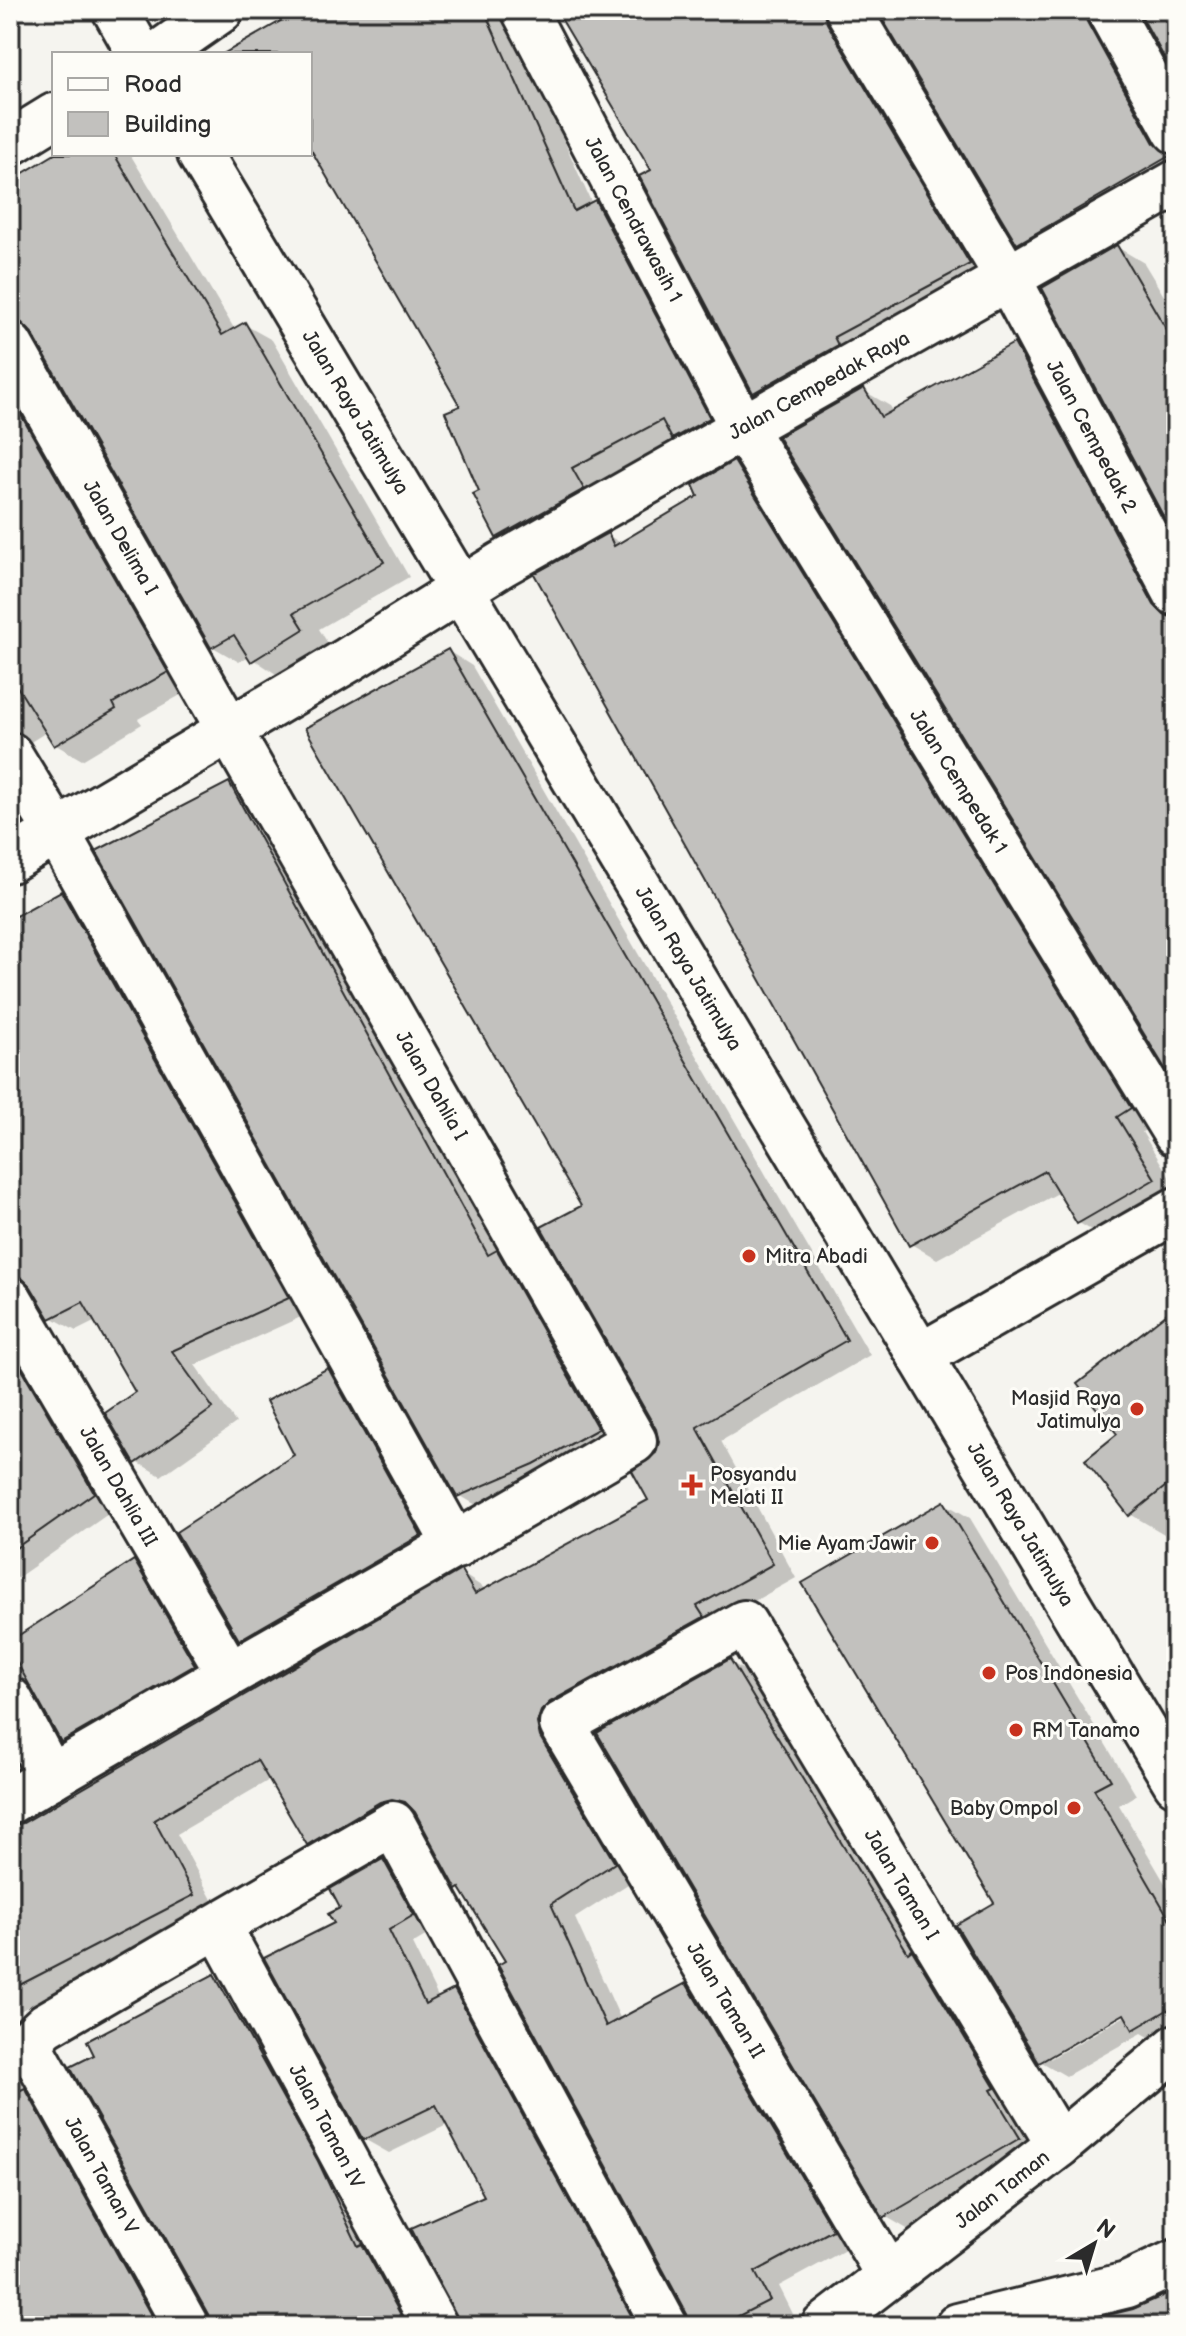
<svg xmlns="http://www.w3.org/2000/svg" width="1186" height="2336" font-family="'Balsamiq Sans',sans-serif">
  <rect width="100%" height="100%" fill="#f5f4ef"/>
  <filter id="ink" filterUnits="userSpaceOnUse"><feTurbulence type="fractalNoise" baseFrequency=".0125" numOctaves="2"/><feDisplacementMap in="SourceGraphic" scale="16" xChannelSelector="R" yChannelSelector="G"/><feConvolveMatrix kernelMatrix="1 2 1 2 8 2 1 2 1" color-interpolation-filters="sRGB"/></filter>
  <g filter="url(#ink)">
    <g fill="#0003" fill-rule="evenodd">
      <path d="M272 10H506L592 204 626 220 739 436 529 555 498 537 475 495 481 492 463 407 310 144V54H258L280 24Z"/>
      <path d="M558 10H856L996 279 781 407 755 392 654 171Z"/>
      <path d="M879 10H1116L1176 152V183L1045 258 1018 243Z"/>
      <path d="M59 154H130L235 330 245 325 272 340 409 577 319 629 329 645 279 676 249 656 239 662 213 647 35 335 25 337 193 688 138 719 142 724 82 760 56 745 48 731 10 755V184Z"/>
      <path d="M1117 247 1144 263 1176 316V536Z"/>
      <path d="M1014 345 1041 361 1176 614V1082L781 438 864 391 890 406 894 412Z"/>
      <path d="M734 464 760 479 1156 1124 1142 1132 1176 1188V1196L1105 1238 1079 1223 1060 1192 937 1259 911 1244 608 535 622 544 701 497Z"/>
      <path d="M448 651 472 666 870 1355 721 1441 796 1578 720 1620 575 1716 639 1877 575 1918 621 2020 686 1985 711 1999 856 2244 779 2286 793 2314 770 2326H692L689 2313 508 1961 466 1892 459 1888 417 1813 406 1815 333 1858 308 1843 271 1779 177 1834 217 1909 10 2016V1821L12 1828 23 1824 461 1573 487 1590 651 1501 661 1442 584 1207Z"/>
      <path d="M229 784 253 798 621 1443 483 1509 459 1495Z"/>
      <path d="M61 893 86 907 312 1312 195 1365 236 1423 161 1476 137 1462 138 1393 96 1321 76 1331 51 1317 34 1288 23 1291 10 1312V921Z"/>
      <path d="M1176 1308V1534L1171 1538 1130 1514 1120 1434Z"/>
      <path d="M10 1320 118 1507 10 1583Z"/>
      <path d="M328 1371 352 1384 444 1549 264 1652 240 1638 296 1456Z"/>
      <path d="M944 1503 970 1518 1136 1795 1119 1805 1176 1902V2035L1161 2044 1142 2033 1066 2076 1040 2061ZM1132 2007 1134 2011 1050 2059V2054Z"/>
      <path d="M134 1562 158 1576 218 1679 87 1755 62 1741 32 1690 23 1692 10 1711V1643Z"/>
      <path d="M730 1662 754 1676 1043 2152 909 2230 885 2216Z"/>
      <path d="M10 1717 41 1782 10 1813Z"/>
      <path d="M383 1861 408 1875 437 1929 412 1944 439 1999 454 1991 478 2005 652 2326H462L487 2197 449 2124 389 2153 364 2139 337 1924 342 1908Z"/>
      <path d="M214 1976 239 1990 422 2326H213L97 2056Z"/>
      <path d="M10 2042 43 2101 173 2326H10Z"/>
    </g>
    <g fill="#c2c1be" stroke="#2b2b2b" stroke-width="2">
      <path d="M300 10H484L574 211 595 200 710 418 672 439 662 420 572 468 584 489 496 538 473 494 479 491 445 412 460 406 310 148V54H223Z"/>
      <path d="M556 10H823L827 23 970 264 834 337 838 345 753 393 639 176 651 170Z"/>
      <path d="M877 10H1084L1087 22 1154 143 1171 155 1017 244Z"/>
      <path d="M1138 10H1176V79Z"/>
      <path d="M55 154H114L222 335 245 322 384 562 294 613 304 629 251 662 234 635 211 648 32 333 22 323 10 320V181Z"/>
      <path d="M1117 245 1176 346V540L1042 288Z"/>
      <path d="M1014 343 1154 605 1164 615 1176 618 1174 1083 778 437 864 388 881 417Z"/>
      <path d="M10 396 168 672 113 703 116 709 54 746 10 675Z"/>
      <path d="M734 461 1131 1108 1117 1117 1155 1179 1077 1224 1045 1171 909 1246 534 574 608 533 614 546 698 496 693 485Z"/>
      <path d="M448 649 847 1340 697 1427 773 1564 697 1606 704 1617 550 1702 541 1711 537 1723 540 1737 615 1863 551 1904 606 2026 686 1983 833 2230 755 2272 770 2300 719 2326H690L687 2314 498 1965 505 1961 460 1888 457 1890 415 1812 405 1802 392 1799 380 1802 307 1845 257 1760 154 1820 194 1895 10 1990V1826L23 1823 461 1570 475 1594 648 1500 632 1471 656 1453 659 1442 656 1429 541 1227 581 1206 305 728Z"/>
      <path d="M229 782 488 1255 497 1250 598 1429 534 1464 457 1497 96 851Z"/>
      <path d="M61 891 289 1298 172 1351 213 1408 135 1464 105 1413 135 1392 83 1302 50 1319 31 1287 22 1278 10 1275V919Z"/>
      <path d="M1176 1306V1478L1129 1516 1085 1460 1117 1434 1077 1384Z"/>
      <path d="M10 1349 94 1493 10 1552Z"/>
      <path d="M328 1368 421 1535 239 1640 176 1532 294 1455 266 1401Z"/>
      <path d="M944 1501 1111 1780 1094 1789 1176 1930V2005L1133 2030 1124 2014 1039 2063 956 1925 994 1903 802 1583Z"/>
      <path d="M134 1560 195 1665 61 1742 10 1650V1641Z"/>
      <path d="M730 1659 908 1953 912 1950 995 2088 991 2090 1020 2138 883 2218 597 1733Z"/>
      <path d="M383 1859 414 1915 389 1930 425 2004 454 1989 637 2326H460L411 2228 484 2196 436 2105 363 2140 264 1958 334 1923 328 1914 340 1908 330 1889Z"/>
      <path d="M214 1974 318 2161 358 2246 362 2244 407 2326H211L208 2314 70 2067 94 2055 87 2041Z"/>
      <path d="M25 2088 157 2326H17L10 2309V2095Z"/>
      <path d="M1176 2290V2326H1064L1133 2309Z"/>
    </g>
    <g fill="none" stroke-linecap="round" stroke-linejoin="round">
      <defs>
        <g id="minor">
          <path d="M524 10 743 428 1176 1134"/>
          <path d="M848 10 1008 278 1176 593"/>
          <path d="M1109 10 1176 131"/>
          <path d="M158 54 221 10"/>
          <path d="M10 143 54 116"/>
          <path d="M10 345 634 1441C427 1563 217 1679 10 1801"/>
          <path d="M10 755 57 832 456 1546"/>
          <path d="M10 860 348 660 502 564 1176 183"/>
          <path d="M10 1300 228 1671"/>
          <path d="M920 1356 1176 1210"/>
          <path d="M10 1700 51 1777"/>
          <path d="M219 1927 435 2326"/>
          <path d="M889 2276 562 1724 744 1623 1059 2145"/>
          <path d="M186 2326 33 2051 32 2038 46 2025 393 1824 665 2326"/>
          <path d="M824 2326 1059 2145 1176 2047"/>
          <path d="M958 2326 1127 2285 1176 2262"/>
        </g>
        <g id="secondary">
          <path d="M115 10 140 54"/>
          <path d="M200 154 1176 1783"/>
        </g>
      </defs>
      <use href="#minor" stroke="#2b2b2b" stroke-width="50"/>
      <use href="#secondary" stroke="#2b2b2b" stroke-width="50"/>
      <use href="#minor" stroke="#fdfcf7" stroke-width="44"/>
      <use href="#secondary" stroke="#fdfcf7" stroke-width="44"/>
    </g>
  </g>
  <g fill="#c8321e" stroke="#fdfcf7" stroke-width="3">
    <circle cx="749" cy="1256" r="8"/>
    <circle cx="1137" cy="1409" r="8"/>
    <path d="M688 1473h8v8h8v8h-8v8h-8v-8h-8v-8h8z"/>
    <circle cx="932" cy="1543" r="8"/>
    <circle cx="989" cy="1673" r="8"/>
    <circle cx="1016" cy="1730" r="8"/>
    <circle cx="1074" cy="1808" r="8"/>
  </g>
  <g text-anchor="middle" stroke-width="6" stroke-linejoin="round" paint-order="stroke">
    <g font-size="20" fill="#2b2b2b" stroke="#fdfcf7">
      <text transform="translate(634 219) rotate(62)" y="7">Jalan Cendrawasih 1</text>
      <text transform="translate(819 385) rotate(-29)" y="7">Jalan Cempedak Raya</text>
      <text transform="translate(356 412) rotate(59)" y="7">Jalan Raya Jatimulya</text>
      <text transform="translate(1092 436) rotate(62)" y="7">Jalan Cempedak 2</text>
      <text transform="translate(121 537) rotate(60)" y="7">Jalan Delima I</text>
      <text transform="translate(959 781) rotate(58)" y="7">Jalan Cempedak 1</text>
      <text transform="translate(689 968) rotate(59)" y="7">Jalan Raya Jatimulya</text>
      <text transform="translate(432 1085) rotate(60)" y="7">Jalan Dahlia I</text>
      <text transform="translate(119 1486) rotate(60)" y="7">Jalan Dahlia III</text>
      <text transform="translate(1021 1524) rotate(59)" y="7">Jalan Raya Jatimulya</text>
      <text transform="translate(902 1884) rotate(59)" y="7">Jalan Taman I</text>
      <text transform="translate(726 2000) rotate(59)" y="7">Jalan Taman II</text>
      <text transform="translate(327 2126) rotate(62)" y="7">Jalan Taman IV</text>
      <text transform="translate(102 2175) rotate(61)" y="7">Jalan Taman V</text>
      <text transform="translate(1002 2189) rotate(-38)" y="7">Jalan Taman</text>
    </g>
    <g font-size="20" fill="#2b2b2b" stroke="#fdfcf7" text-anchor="start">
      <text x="765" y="1263">Mitra Abadi</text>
      <text x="1121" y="1405" text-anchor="end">Masjid Raya<tspan x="1121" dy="23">Jatimulya</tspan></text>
      <text x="710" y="1481">Posyandu<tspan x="710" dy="23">Melati II</tspan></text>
      <text x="916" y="1550" text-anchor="end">Mie Ayam Jawir</text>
      <text x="1005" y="1680">Pos Indonesia</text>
      <text x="1032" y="1737">RM Tanamo</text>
      <text x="1058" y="1815" text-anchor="end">Baby Ompol</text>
    </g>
  </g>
  <rect width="1186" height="2336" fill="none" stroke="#fdfcf7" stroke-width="40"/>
  <rect x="20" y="20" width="1146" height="2296" fill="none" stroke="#2b2b2b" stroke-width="3" filter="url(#ink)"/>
  <rect x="52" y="52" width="260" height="104" fill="#fdfcf7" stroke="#a9a8a5" stroke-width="2"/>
  <rect x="68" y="78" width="40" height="12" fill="#fdfcf7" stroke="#a9a8a5" stroke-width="2"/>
  <text x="124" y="92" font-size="24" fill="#2b2b2b">Road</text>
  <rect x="68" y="112" width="40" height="24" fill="#c2c1be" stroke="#a9a8a5" stroke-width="2"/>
  <text x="124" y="132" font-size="24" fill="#2b2b2b">Building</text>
  <g transform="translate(1094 2244) rotate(38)" stroke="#fdfcf7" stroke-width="6" paint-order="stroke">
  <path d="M0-6L14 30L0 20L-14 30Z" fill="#2b2b2b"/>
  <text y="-12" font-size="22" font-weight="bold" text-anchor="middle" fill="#2b2b2b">N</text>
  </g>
</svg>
